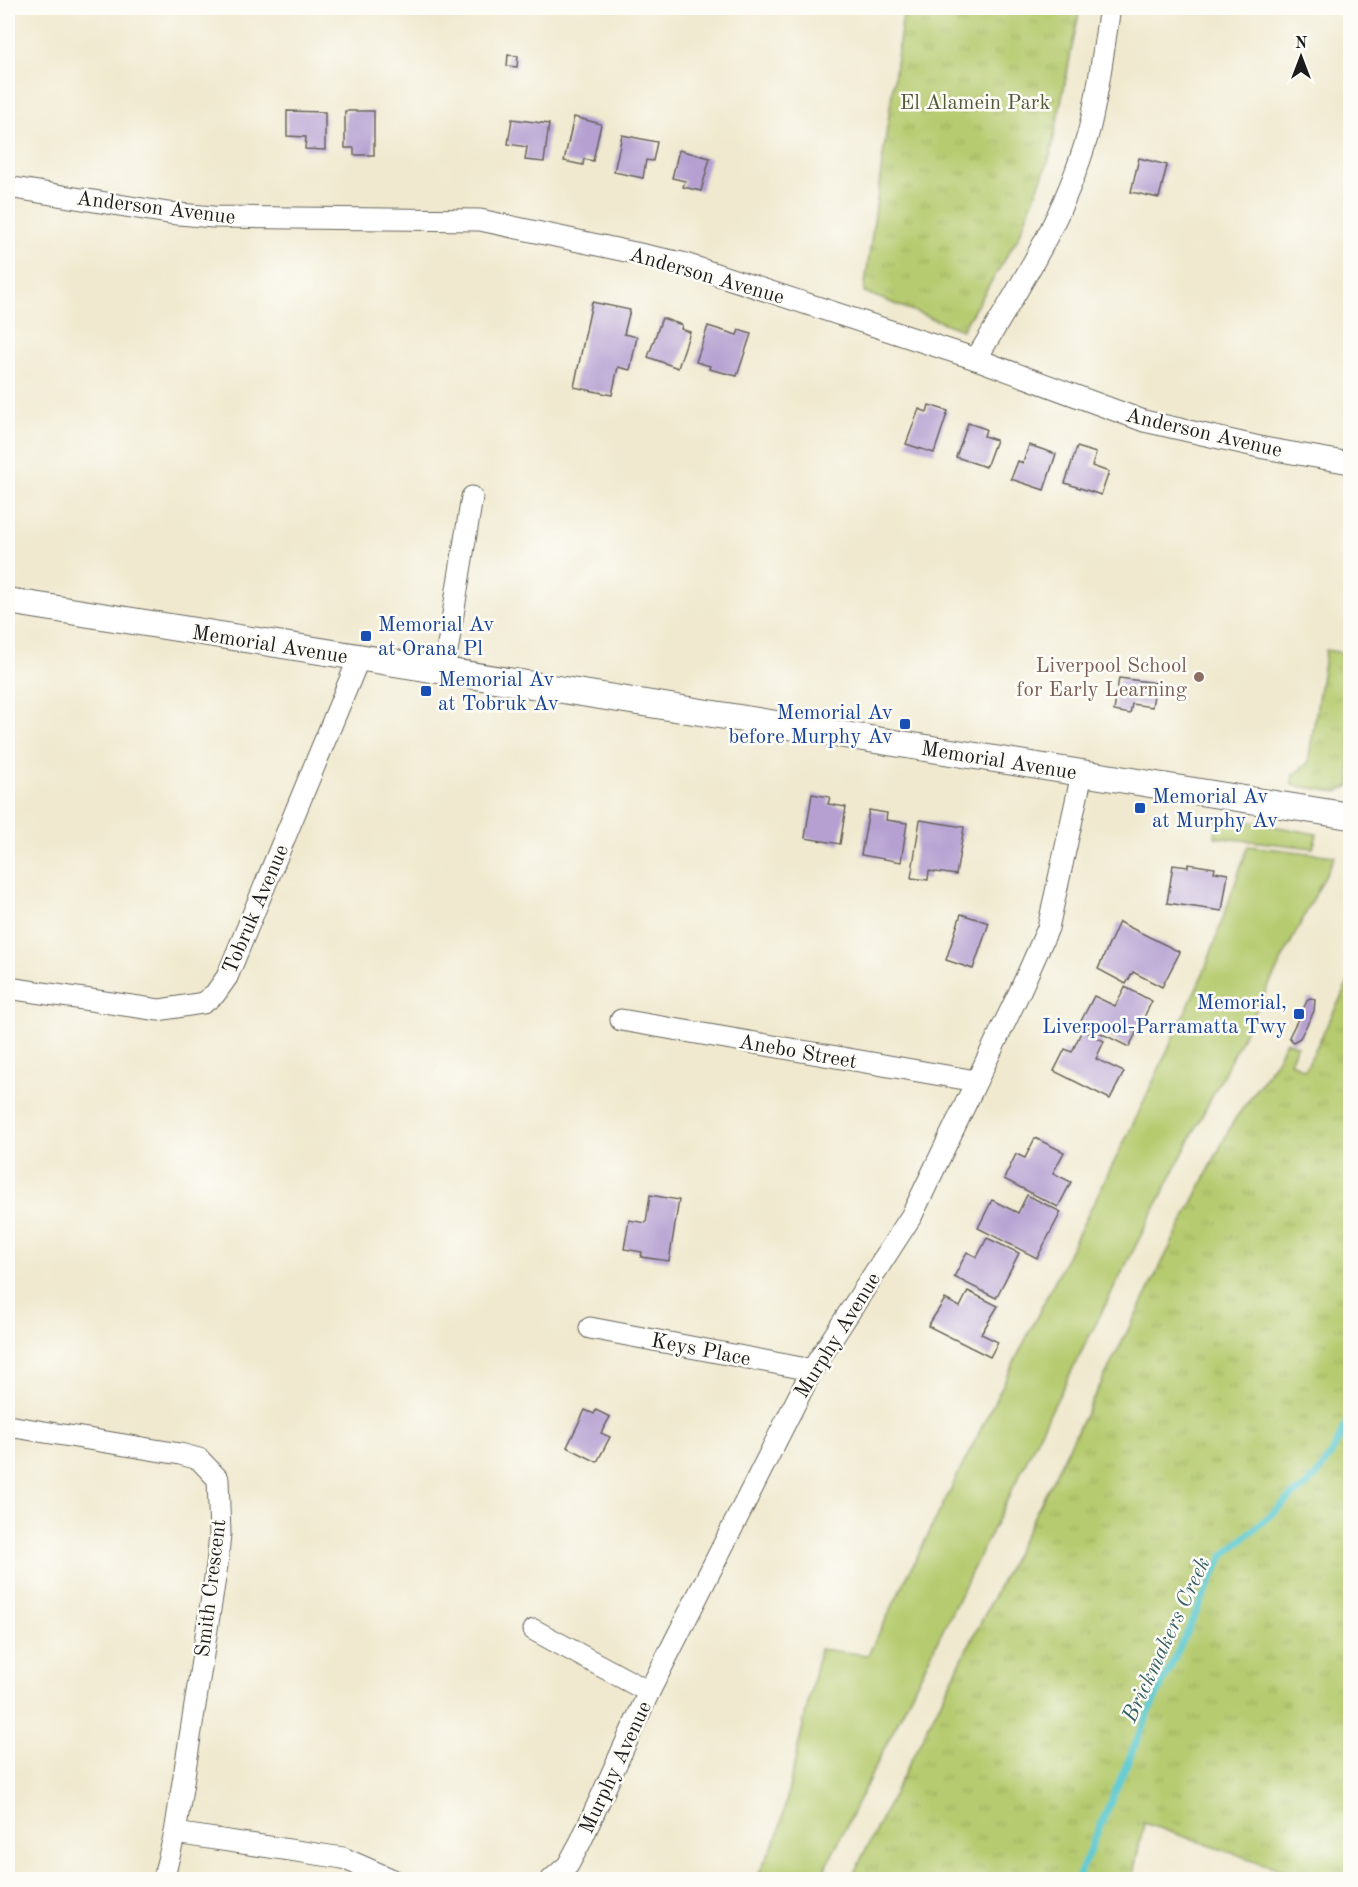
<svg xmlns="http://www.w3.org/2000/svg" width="1358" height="1887" font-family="'Old Standard TT',serif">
  <defs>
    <pattern id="park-tufts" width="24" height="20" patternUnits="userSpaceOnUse" patternTransform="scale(1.5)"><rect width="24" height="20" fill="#b6cb6f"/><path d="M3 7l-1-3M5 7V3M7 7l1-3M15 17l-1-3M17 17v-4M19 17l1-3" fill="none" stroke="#9cae60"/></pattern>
  </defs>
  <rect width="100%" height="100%" fill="#fdfcf7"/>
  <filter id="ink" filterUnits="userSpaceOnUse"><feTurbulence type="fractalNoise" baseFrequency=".0167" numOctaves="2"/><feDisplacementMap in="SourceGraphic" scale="12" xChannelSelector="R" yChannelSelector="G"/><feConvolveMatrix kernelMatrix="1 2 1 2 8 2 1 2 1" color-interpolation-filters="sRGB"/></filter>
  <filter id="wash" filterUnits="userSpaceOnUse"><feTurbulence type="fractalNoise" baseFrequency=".008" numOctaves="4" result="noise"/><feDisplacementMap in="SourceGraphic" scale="24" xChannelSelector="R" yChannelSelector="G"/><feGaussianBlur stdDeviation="1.35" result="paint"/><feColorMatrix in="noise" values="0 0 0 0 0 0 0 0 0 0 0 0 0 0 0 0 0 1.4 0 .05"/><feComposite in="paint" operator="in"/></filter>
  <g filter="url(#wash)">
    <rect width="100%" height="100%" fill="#f0e9cf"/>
    <g fill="#b6cb6f" stroke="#697446" stroke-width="1.5">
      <path d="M1217 816 1317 834 1313 848 1215 837Z"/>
      <path d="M1248 846 1335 856 1046 1421 820 1879H756L779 1833 820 1649 868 1655 1137 1116 1206 967Z"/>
    </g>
    <g fill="url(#park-tufts)" stroke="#697446" stroke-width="1.5">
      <path d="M904 8H1080L1050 157 1019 236 962 330 864 292Z"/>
      <path d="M1326 650 1345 653 1343 661 1350 663V786L1337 792 1292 785 1293 775 1308 763Z"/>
      <path d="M1350 979V1879H1309L1144 1823 1132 1879H851L1233 1122 1275 1063 1286 1041 1297 1046 1290 1062 1305 1070Z"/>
    </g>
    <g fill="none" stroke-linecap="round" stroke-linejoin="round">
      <path stroke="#5cc9d0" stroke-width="7" d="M1077 1880 1153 1703 1223 1556 1296 1493C1322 1480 1337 1442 1350 1417"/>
    </g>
    <g id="blocks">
      <g fill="#b5a0d1">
        <path d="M508 55 518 56 517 67 507 66Z"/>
        <path d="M287 111 325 112V150L305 149 306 137 287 136Z"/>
        <path d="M345 111H374V155H354V148H345Z"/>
        <path d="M574 117 601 124 593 161 584 159 583 165 564 161Z"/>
        <path d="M512 119 549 124 544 162 525 160 527 147 508 144Z"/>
        <path d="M622 135 657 142 653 161 646 160 643 178 614 172Z"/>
        <path d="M679 150 710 158 701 191 683 187 685 181 672 178Z"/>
        <path d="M1139 158 1167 165 1159 198 1131 192Z"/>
        <path d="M592 302 630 310 624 334 637 337 630 370 618 367 612 395 574 387Z"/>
        <path d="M662 318 682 325 681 329 690 332 678 368 648 357Z"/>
        <path d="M708 326 737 335 739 330 751 334 737 376 709 369 710 366 696 362Z"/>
        <path d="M929 405 948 411 934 453 906 444 919 409 927 412Z"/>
        <path d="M968 423 986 429 984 436 996 440 986 467 956 457Z"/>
        <path d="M1029 445 1056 454 1044 490 1011 479 1018 461 1023 463Z"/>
        <path d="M1077 447 1096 453 1092 466 1109 472 1101 495 1065 483Z"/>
        <path d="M1119 678 1156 683 1152 707 1132 704 1130 714 1114 711Z"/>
        <path d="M812 794 830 797 828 804 846 807 840 844 805 838Z"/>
        <path d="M869 810 887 813 886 820 907 823 901 862 861 855Z"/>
        <path d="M920 820 964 827 956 875 929 871 928 880 911 878Z"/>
        <path d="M1188 864 1215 868 1214 872 1228 874 1222 911 1167 903 1173 865 1188 867Z"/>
        <path d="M961 914 989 923 973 969 946 960Z"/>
        <path d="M1119 922 1180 952 1162 987 1133 972 1126 984 1098 969Z"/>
        <path d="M1125 987 1152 1001 1129 1047 1080 1023 1094 996 1115 1006Z"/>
        <path d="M1311 998 1315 1000 1314 1011 1300 1038 1293 1042 1289 1037 1308 999Z"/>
        <path d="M1082 1030 1104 1041 1096 1059 1124 1072 1110 1099 1054 1071 1065 1049 1072 1052Z"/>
        <path d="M1035 1138 1064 1152 1053 1173 1071 1182 1058 1207 1004 1179 1016 1154 1025 1158Z"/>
        <path d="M650 1195 679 1200 669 1261 641 1257 642 1252 624 1249 629 1220 646 1223Z"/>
        <path d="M1027 1195 1061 1212 1037 1258 978 1228 992 1200 1018 1213Z"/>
        <path d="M987 1238 1019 1253 996 1298 954 1277 967 1252 977 1257Z"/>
        <path d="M968 1291 998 1306 981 1334 998 1342 990 1357 928 1326 945 1299 960 1307Z"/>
        <path d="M585 1410 594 1414 596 1410 610 1417 601 1433 610 1437 597 1462 567 1447Z"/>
      </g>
    </g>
  </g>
  <g filter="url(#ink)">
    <use href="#blocks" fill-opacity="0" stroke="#66645b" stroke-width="1.5"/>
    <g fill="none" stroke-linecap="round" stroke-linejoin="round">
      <defs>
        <g id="minor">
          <path d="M8 187 168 213 213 217 480 220 682 263 976 359 1144 421 1264 448 1350 463"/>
          <path d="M976 359C1020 287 1065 216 1088 134 1099 93 1103 49 1110 8"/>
          <path d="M444 670 472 497"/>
          <path d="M8 988 159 1010 203 1003 215 994 227 977 359 658"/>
          <path d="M621 1020 976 1081"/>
          <path d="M590 1328 812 1370"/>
          <path d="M8 1426 180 1454 199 1459 218 1479 220 1534 217 1565 175 1833 163 1880"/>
          <path d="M534 1630 649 1692"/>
          <path d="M175 1833 343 1858 393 1880"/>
          <path d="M551 1880 568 1865 581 1841 649 1692 812 1370 912 1215 1020 991 1048 928 1082 774"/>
        </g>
        <path id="tertiary" d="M8 601 1350 816"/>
      </defs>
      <use href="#minor" stroke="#66645b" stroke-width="23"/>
      <use href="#tertiary" stroke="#66645b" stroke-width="28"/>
      <use href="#minor" stroke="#fff" stroke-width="21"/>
      <use href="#tertiary" stroke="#fff" stroke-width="26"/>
    </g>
  </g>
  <g fill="#1a4fb4" stroke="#fdfcf7" stroke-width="2">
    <rect x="360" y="630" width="12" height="12" rx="3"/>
    <rect x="420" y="685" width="12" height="12" rx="3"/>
    <rect x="899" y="718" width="12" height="12" rx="3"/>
    <rect x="1134" y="802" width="12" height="12" rx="3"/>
    <rect x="1293" y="1008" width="12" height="12" rx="3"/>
  </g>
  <circle fill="#8d6e63" stroke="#fdfcf7" stroke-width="2" cx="1199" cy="677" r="6"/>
  <g text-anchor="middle" stroke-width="5" stroke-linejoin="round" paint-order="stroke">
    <g font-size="21" fill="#525939" stroke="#fdfcf7">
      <text x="975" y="109">El Alamein Park</text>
    </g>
    <g font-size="21" fill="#1c1c1c" stroke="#fdfcf7">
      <text transform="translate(156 207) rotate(7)" y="7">Anderson Avenue</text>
      <text transform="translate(707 275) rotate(16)" y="7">Anderson Avenue</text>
      <text transform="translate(1204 432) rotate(13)" y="7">Anderson Avenue</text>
      <text transform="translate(270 644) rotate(9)" y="7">Memorial Avenue</text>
      <text transform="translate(999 760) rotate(9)" y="7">Memorial Avenue</text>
      <text transform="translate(255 909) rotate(-67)" y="7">Tobruk Avenue</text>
      <text transform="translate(798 1051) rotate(10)" y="7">Anebo Street</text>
      <text transform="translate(837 1335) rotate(-58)" y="7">Murphy Avenue</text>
      <text transform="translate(701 1349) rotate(11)" y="7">Keys Place</text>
      <text transform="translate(210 1588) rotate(-83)" y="7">Smith Crescent</text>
      <text transform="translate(615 1767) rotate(-65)" y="7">Murphy Avenue</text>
    </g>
    <g font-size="21" fill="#164399" stroke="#fdfcf7" text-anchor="start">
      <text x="378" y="631">Memorial Av<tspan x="378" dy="24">at Orana Pl</tspan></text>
      <text x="438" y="686">Memorial Av<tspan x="438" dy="24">at Tobruk Av</tspan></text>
      <text x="893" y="719" text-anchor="end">Memorial Av<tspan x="893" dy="24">before Murphy Av</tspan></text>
      <text x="1152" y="803">Memorial Av<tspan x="1152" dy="24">at Murphy Av</tspan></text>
      <text x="1287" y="1009" text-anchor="end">Memorial,<tspan x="1287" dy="24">Liverpool-Parramatta Twy</tspan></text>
    </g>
    <g font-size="21" fill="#785e54" stroke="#fdfcf7" text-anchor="end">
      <text x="1187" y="672">Liverpool School<tspan x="1187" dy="24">for Early Learning</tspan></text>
    </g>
    <g font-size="22" font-style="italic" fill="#366164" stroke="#fdfcf7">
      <text transform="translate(1165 1639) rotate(-65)" y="8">Brickmakers Creek</text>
    </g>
  </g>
  <rect width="1358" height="1887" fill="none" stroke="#fdfcf7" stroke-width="30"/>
  <g transform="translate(1301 57)" stroke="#fdfcf7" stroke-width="4.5" paint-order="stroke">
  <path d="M0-4.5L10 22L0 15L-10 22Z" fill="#1c1c1c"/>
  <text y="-9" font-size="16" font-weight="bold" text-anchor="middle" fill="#1c1c1c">N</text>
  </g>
</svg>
